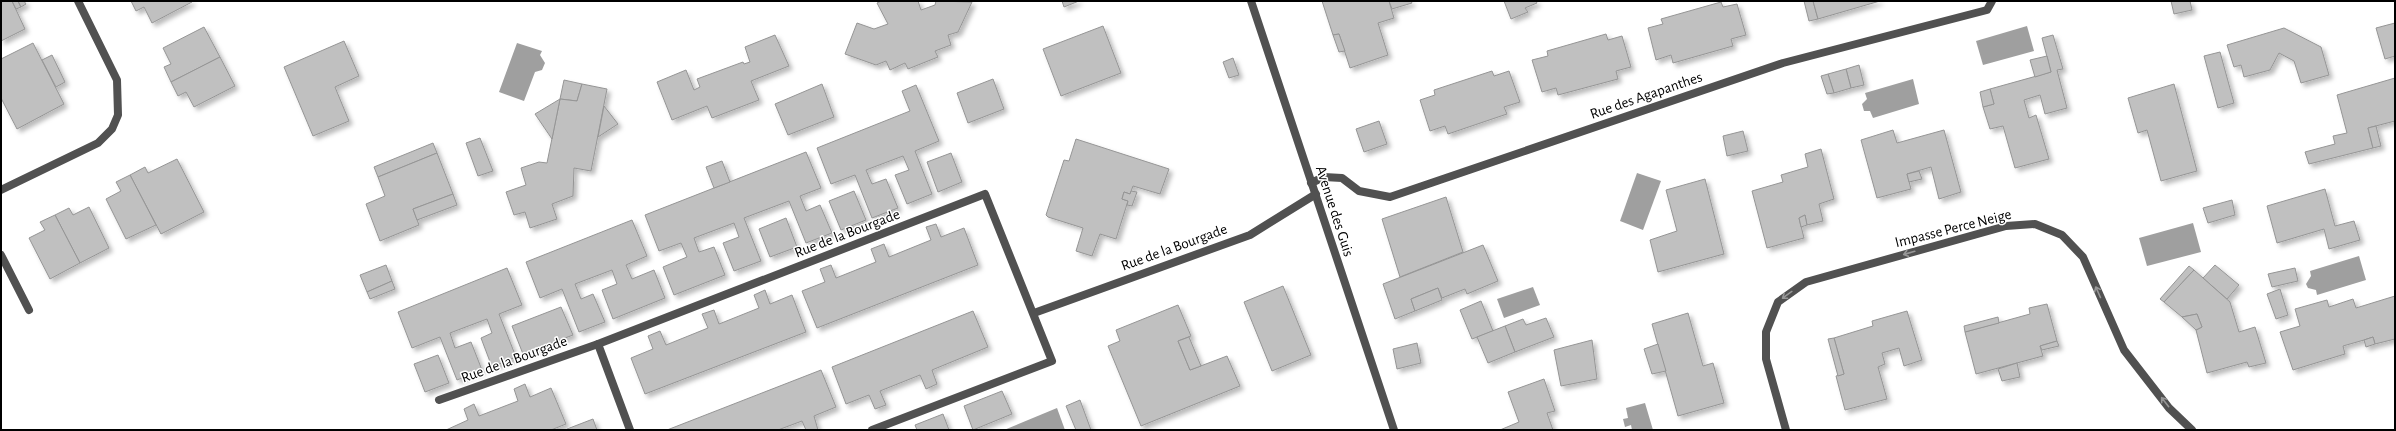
<svg xmlns="http://www.w3.org/2000/svg" width="2396" height="431" font-family="'Alegreya Sans',sans-serif">
  <defs>
    <filter id="shadow"><feDropShadow dx="3.5" dy="3.5" stdDeviation="2" flood-color="#0004"/></filter>
  </defs>
  <rect width="100%" height="100%" fill="#fff"/>
  <g fill="#9f9f9f">
    <path d="M2027 26 2034 51 1983 65 1976 41Z"/>
    <path d="M517 43 542 51 540 55 545 63 542 70 535 72 524 101 499 92Z"/>
    <path d="M1913 79 1919 104 1873 118 1870 111H1864L1862 104 1867 99 1865 93Z"/>
    <path d="M1637 173 1661 181 1643 230 1620 221Z"/>
    <path d="M2193 223 2201 252 2147 266 2139 238Z"/>
    <path d="M2359 256 2366 280 2317 295 2316 290 2308 288 2306 284 2311 276 2310 271Z"/>
    <path d="M1533 287 1540 305 1504 318 1497 299Z"/>
    <path d="M1645 403 1653 430H1632L1631 425 1625 427 1623 419 1628 418 1626 408Z"/>
    <path d="M1057 408 1065 430H1004Z"/>
  </g>
  <g fill="#c0c0c0" stroke="#959595" filter="url(#shadow)">
    <path d="M1 1H12L25 29 1 41Z"/>
    <path d="M12 1H18L21 7 16 9Z"/>
    <path d="M18 1H24L26 4 21 7Z"/>
    <path d="M131 1H192V2L152 23 144 7 136 11Z"/>
    <path d="M881 1H918L921 10 935 5 936 1 972 2 958 32 948 35 951 45 935 51 938 57 908 69 905 63 890 70 886 61 876 65 845 54 857 23 874 29 888 24 877 3Z"/>
    <path d="M1062 1H1079L1064 7Z"/>
    <path d="M1322 1H1389L1394 18 1378 23 1388 55 1350 68 1339 34 1333 35Z"/>
    <path d="M1389 1H1411L1412 3 1392 9Z"/>
    <path d="M1504 1H1536L1537 3 1525 8 1528 12 1511 19Z"/>
    <path d="M1804 1H1813L1818 19 1809 21Z"/>
    <path d="M1813 1H1880L1818 19Z"/>
    <path d="M2171 1H2190L2192 10 2174 14Z"/>
    <path d="M1721 2 1723 7 1737 4 1746 35 1731 39 1733 46 1673 63 1671 55 1656 60 1648 28 1663 24 1661 19Z"/>
    <path d="M2395 23V56L2385 59 2376 28Z"/>
    <path d="M1103 26 1121 73 1061 96 1043 49Z"/>
    <path d="M204 27 220 57 171 82 164 67 171 64 163 48Z"/>
    <path d="M2284 28 2321 47 2329 75 2301 83 2294 61 2279 53 2270 70 2244 77 2241 65 2234 67 2227 45Z"/>
    <path d="M1339 34 1345 51 1339 52 1333 35Z"/>
    <path d="M1606 34 1608 40 1622 36 1631 67 1616 71 1618 79 1558 95 1556 88 1542 92 1532 60 1548 56 1547 51Z"/>
    <path d="M775 35 789 66 751 81 759 100 712 118 707 106 672 120 657 82 686 70 694 90 700 87 697 79 743 62 744 64 750 62 745 47Z"/>
    <path d="M2053 35 2063 69 2057 70 2067 108 2045 114 2040 95 2024 100 2029 118 2036 115 2049 159 2015 168 2003 126 1990 129 1983 107 1994 104 1990 89 2051 72 2042 38Z"/>
    <path d="M344 41 359 76 335 87 349 121 313 136 284 67Z"/>
    <path d="M33 43 64 104 17 129 1 98V59Z"/>
    <path d="M2220 52 2234 103 2218 108 2204 56Z"/>
    <path d="M52 55 65 82 56 87 42 60Z"/>
    <path d="M2047 56 2051 72 2035 77 2030 60Z"/>
    <path d="M220 57 235 86 194 107 186 92 178 96 171 82Z"/>
    <path d="M1233 58 1239 75 1229 78 1223 62Z"/>
    <path d="M1859 65 1864 85 1851 88 1846 69Z"/>
    <path d="M1846 69 1851 88 1834 93 1828 74Z"/>
    <path d="M1492 71 1494 76 1509 71 1520 102 1504 107 1507 114 1448 134 1445 126 1430 131 1420 100 1435 95 1434 90Z"/>
    <path d="M1828 74 1834 93 1827 94 1821 76Z"/>
    <path d="M2395 78V121L2368 128 2373 148 2309 164 2305 152 2335 144 2333 136 2347 133 2337 95Z"/>
    <path d="M993 79 1004 109 968 123 957 93Z"/>
    <path d="M564 80 582 84 577 101 560 99Z"/>
    <path d="M582 84 607 89 591 171 574 168 573 196 552 204 557 219 530 228 525 212 514 215 506 192 526 185 521 168 539 162 547 163 560 99 577 101Z"/>
    <path d="M822 84 834 117 788 135 775 104Z"/>
    <path d="M2174 84 2197 171 2161 181 2147 130 2138 133 2128 98Z"/>
    <path d="M916 85 939 141 915 151 932 194 907 204 895 175 909 170 903 156 866 170 872 184 886 179 898 208 872 218 855 175 831 184 817 148 910 111 902 91Z"/>
    <path d="M1990 89 1994 104 1983 107 1980 92Z"/>
    <path d="M560 99 552 139 535 114Z"/>
    <path d="M604 106 618 124 598 137Z"/>
    <path d="M1379 121 1387 144 1364 152 1356 129Z"/>
    <path d="M2376 126 2381 146 2373 148 2368 128Z"/>
    <path d="M1893 130 1897 143 1944 130 1961 192 1939 199 1931 167 1907 174 1911 189 1877 198 1861 140Z"/>
    <path d="M1743 131 1748 151 1727 156 1723 136Z"/>
    <path d="M480 138 493 171 478 176 466 143Z"/>
    <path d="M1076 139 1169 169 1160 194 1133 186 1130 194 1124 192 1122 199 1128 201 1116 239 1100 234 1092 256 1076 251 1083 228 1048 217 1046 215 1064 160 1069 161Z"/>
    <path d="M433 143 437 153 378 177 374 167Z"/>
    <path d="M1821 149 1834 199 1819 204 1823 221 1807 225 1805 215 1799 218 1804 238 1767 248 1752 191 1783 182 1781 175 1808 167 1805 154Z"/>
    <path d="M806 152 821 188 800 196 806 211 820 205 832 233 806 243 789 201 744 218 761 261 734 271 723 243 739 237 734 223 694 238 699 252 714 247 725 275 674 295 663 267 687 257 681 243 659 251 645 215Z"/>
    <path d="M437 153 453 194 413 209 419 225 380 241 366 204 385 196 378 177Z"/>
    <path d="M951 153 962 182 938 192 927 162Z"/>
    <path d="M177 159 204 212 161 234 130 175 145 167 148 173Z"/>
    <path d="M722 161 730 182 714 188 706 167Z"/>
    <path d="M1919 171 1922 179 1909 182 1907 174Z"/>
    <path d="M130 175 156 225 126 239 106 199 121 191 116 182Z"/>
    <path d="M1705 179 1724 254 1658 272 1650 240 1677 231 1666 190Z"/>
    <path d="M2325 189 2335 226 2354 221 2360 240 2329 249 2324 229 2277 243 2267 206Z"/>
    <path d="M854 191 866 220 841 230 829 201Z"/>
    <path d="M1131 191 1137 192 1132 206 1127 205 1128 201 1122 199 1124 192 1130 194Z"/>
    <path d="M453 194 457 205 417 220 413 209Z"/>
    <path d="M1446 197 1463 252 1400 277 1382 219Z"/>
    <path d="M2232 200 2235 215 2208 223 2203 208Z"/>
    <path d="M89 207 109 248 80 263 55 215 69 208 73 215Z"/>
    <path d="M55 215 80 263 50 279 29 238 45 230 40 222Z"/>
    <path d="M1805 215 1807 225 1801 227 1799 218Z"/>
    <path d="M786 218 797 247 770 257 759 229Z"/>
    <path d="M632 220 647 256 626 265 632 279 654 270 665 298 613 319 602 290 617 284 612 270 575 284 581 299 593 294 605 322 579 332 562 289 540 298 526 262Z"/>
    <path d="M936 224 941 237 964 228 978 265 817 328 802 291 825 282 820 269 831 265 836 278 876 262 871 249 884 244 889 257 931 240 926 227Z"/>
    <path d="M1483 245 1498 281 1467 294 1465 289 1442 298 1438 288 1411 299 1415 311 1395 319 1383 284Z"/>
    <path d="M386 265 392 281 367 292 360 275Z"/>
    <path d="M2215 265 2239 285 2227 299 2203 278Z"/>
    <path d="M2189 266 2194 270 2164 302 2160 299Z"/>
    <path d="M507 268 522 305 499 314 516 357 492 367 481 338 492 333 487 319 450 333 455 348 471 342 482 370 457 380 440 337 412 348 398 312Z"/>
    <path d="M2295 268 2298 281 2272 287 2268 274Z"/>
    <path d="M2194 270 2230 302 2239 332 2255 327 2266 363 2249 367 2247 362 2207 373 2196 330 2202 327 2197 314 2182 317 2164 302Z"/>
    <path d="M392 281 395 289 370 299 367 292Z"/>
    <path d="M1283 286 1311 355 1272 371 1244 302Z"/>
    <path d="M1438 288 1442 300 1415 311 1411 299Z"/>
    <path d="M2280 289 2288 315 2276 319 2267 294Z"/>
    <path d="M765 290 770 304 792 295 806 332 645 394 631 358 653 349 648 336 660 331 666 345 708 328 702 314 714 310 719 324 759 308 754 295Z"/>
    <path d="M2395 296V339L2375 344 2373 337 2364 340 2343 346 2345 354 2293 370 2280 332 2300 326 2295 309 2327 300 2329 307 2353 299 2356 308Z"/>
    <path d="M1481 301 1493 331 1472 339 1460 310Z"/>
    <path d="M2047 304 2057 341 2040 346 2043 356 1976 374 1965 332 2030 314 2029 308Z"/>
    <path d="M1178 305 1191 336 1178 341 1190 370 1227 356 1240 386 1141 426 1108 346 1120 341 1116 330Z"/>
    <path d="M561 307 573 335 523 354 512 326Z"/>
    <path d="M973 311 988 347 932 370 937 384 926 389 920 375 880 391 886 405 875 409 869 395 846 404 832 367Z"/>
    <path d="M1907 311 1922 360 1904 366 1899 348 1882 353 1885 364 1878 367 1887 399 1845 410 1836 376 1844 374 1834 338 1873 326 1872 321Z"/>
    <path d="M1688 313 1703 366 1713 363 1724 403 1678 416 1652 324Z"/>
    <path d="M2197 314 2202 327 2196 330 2182 317Z"/>
    <path d="M1998 317 1999 323 1965 332 1964 326Z"/>
    <path d="M1546 318 1554 337 1515 352 1505 326 1523 319 1526 325Z"/>
    <path d="M1505 326 1515 352 1488 363 1477 337Z"/>
    <path d="M1189 337 1201 366 1190 370 1178 341Z"/>
    <path d="M2373 337 2375 344 2366 347 2364 340Z"/>
    <path d="M1834 338 1844 374 1838 376 1828 339Z"/>
    <path d="M1592 340 1597 379 1561 386 1554 350Z"/>
    <path d="M2057 341 2059 346 2042 350 2040 346Z"/>
    <path d="M1417 343 1421 363 1397 369 1393 349Z"/>
    <path d="M1658 344 1666 371 1652 374 1644 349Z"/>
    <path d="M438 355 449 383 425 392 414 364Z"/>
    <path d="M2017 363 2020 377 2002 381 1998 369Z"/>
    <path d="M821 370 836 407 814 416 818 430H806L802 421 778 430H667Z"/>
    <path d="M1544 379 1555 411 1547 413 1553 430H1500L1519 422 1508 392Z"/>
    <path d="M525 384 530 397 551 388 566 424 551 430H446L468 420 464 409 474 404 479 416 518 401 514 389Z"/>
    <path d="M1002 391 1012 414 973 430 964 406Z"/>
    <path d="M1080 400 1091 430H1076L1066 406Z"/>
    <path d="M943 414 949 430H917L915 425Z"/>
    <path d="M593 419 597 430H568L567 429Z"/>
  </g>
  <g fill="none" stroke-linecap="round" stroke-linejoin="round">
    <g stroke="#515151" stroke-width="8">
      <path d="M1251 1 1394 430"/>
      <path d="M1311 183 1324 177 1342 178 1359 191 1390 197 1783 63 1987 10 1992 1"/>
      <path d="M1 190 98 143 112 129 118 115 117 80 78 1"/>
      <path d="M1 255 29 310"/>
      <path d="M1034 313 1250 235 1316 194"/>
      <path d="M439 400 598 344"/>
      <path d="M630 430 598 344 985 194 1052 361 872 430"/>
      <path d="M1786 430 1766 359V332L1778 302 1806 282 2006 226 2035 224 2062 235 2083 257 2124 350 2169 408 2192 430"/>
    </g>
  </g>
  <defs><path id="oneway-shaft" d="M-6 0H5M1.5-3L5.5 0L1.5 3" fill="none" stroke-width="1.6" stroke-linecap="round" stroke-linejoin="round"/></defs>
  <g stroke="#979797">
    <use href="#oneway-shaft" transform="translate(1909 253) rotate(164)"/>
    <use href="#oneway-shaft" transform="translate(2098 292) rotate(-114)"/>
    <use href="#oneway-shaft" transform="translate(1787 295) rotate(144)"/>
    <use href="#oneway-shaft" transform="translate(2165 402) rotate(-128)"/>
  </g>
  <g text-anchor="middle" stroke-width="3" stroke-linejoin="round" paint-order="stroke">
    <g font-size="15" fill="#000" stroke="#fff">
      <text transform="translate(1646 95) rotate(-19)" y="5">Rue des Agapanthes</text>
      <text transform="translate(1335 211) rotate(72)" y="5">Avenue des Guis</text>
      <text transform="translate(1953 228) rotate(-14)" y="5">Impasse Perce Neige</text>
      <text transform="translate(847 233) rotate(-21)" y="5">Rue de la Bourgade</text>
      <text transform="translate(1174 247) rotate(-20)" y="5">Rue de la Bourgade</text>
      <text transform="translate(514 359) rotate(-20)" y="5">Rue de la Bourgade</text>
    </g>
  </g>
  <rect width="2396" height="431" fill="none" stroke="#000000" stroke-width="4"/>
</svg>
